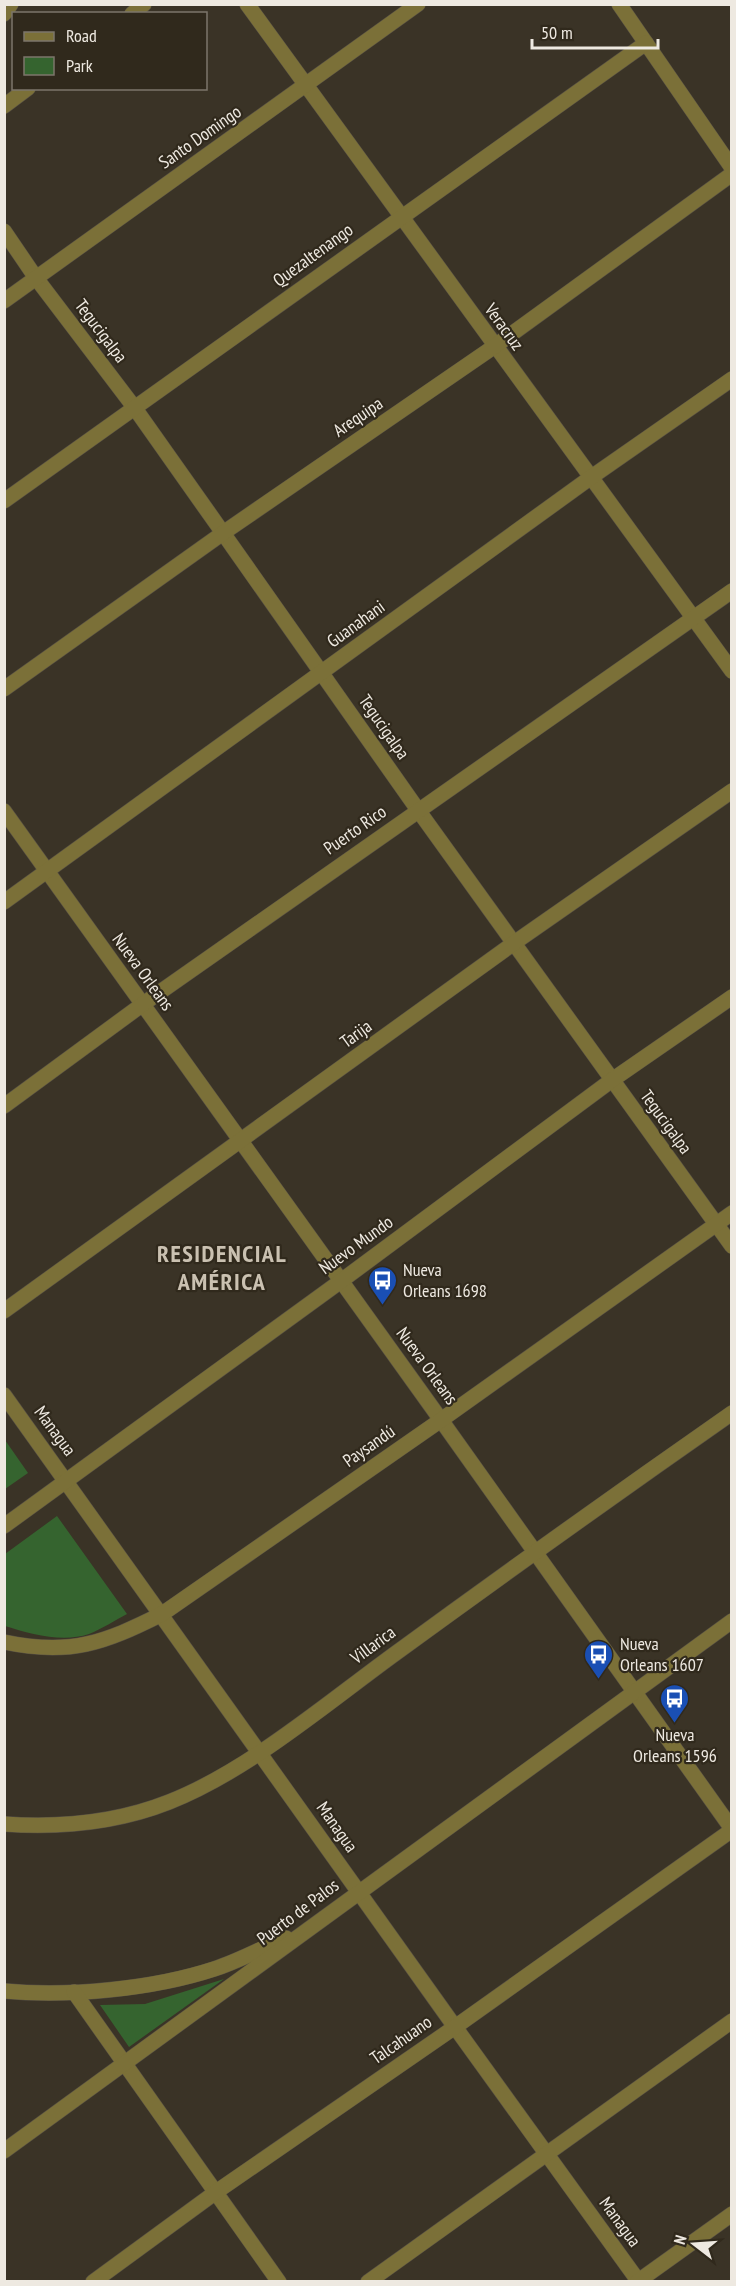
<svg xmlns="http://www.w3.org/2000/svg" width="736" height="2286" font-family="'PT Sans Narrow',sans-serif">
  <rect width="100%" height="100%" fill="#3a3326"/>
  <g fill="#35642f">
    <path d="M5 1440 28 1473 5 1489H4Z"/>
    <path d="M57 1516 127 1614C115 1620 102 1629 89 1634 63 1643 30 1634 5 1626V1554Z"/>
    <path d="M224 1979 129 2047 100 2005 145 2004Z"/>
  </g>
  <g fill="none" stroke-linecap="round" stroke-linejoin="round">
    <defs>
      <g id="minor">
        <path d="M247 4 732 671"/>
        <path d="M619 4 732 168"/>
        <path d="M4 14 11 4"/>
        <path d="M132 14 144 4"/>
        <path d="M4 106 28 88"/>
        <path d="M4 231 36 278 134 407 223 533 418 810 732 1246"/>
        <path d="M4 301 418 4"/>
        <path d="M4 501 646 43"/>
        <path d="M4 689 223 533 495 346 732 174"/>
        <path d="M4 811 441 1420 732 1829"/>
        <path d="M4 902 590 478 732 379"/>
        <path d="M4 1106 143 1004 732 591"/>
        <path d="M4 1311 514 943 732 791"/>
        <path d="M4 1395 455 2027 639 2282"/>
        <path d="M4 1526 341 1281 612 1080 732 997"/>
        <path d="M4 1642C70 1656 104 1643 162 1614L441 1420 732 1213"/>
        <path d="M4 1824C61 1828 116 1823 169 1802 248 1771 327 1703 396 1653 507 1572 619 1492 732 1413"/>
        <path d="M4 1991C69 1997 153 1989 214 1969 239 1961 262 1948 286 1938"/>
        <path d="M74 1992 279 2282"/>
        <path d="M4 2151 732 1621"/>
        <path d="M93 2282 216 2192 455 2027 732 1830"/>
        <path d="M368 2282 732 2021"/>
        <path d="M637 2282 732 2214"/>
      </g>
    </defs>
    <use href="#minor" stroke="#575044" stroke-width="16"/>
    <use href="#minor" stroke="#7b7038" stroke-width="15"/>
  </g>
  <defs>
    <symbol id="bus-pin" viewBox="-11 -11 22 30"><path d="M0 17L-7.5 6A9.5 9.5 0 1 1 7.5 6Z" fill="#1a4fb4" stroke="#30291c"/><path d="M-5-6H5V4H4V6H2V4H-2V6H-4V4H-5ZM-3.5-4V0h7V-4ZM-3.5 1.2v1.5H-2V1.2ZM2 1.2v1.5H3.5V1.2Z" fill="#fff"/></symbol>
  </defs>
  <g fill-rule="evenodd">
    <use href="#bus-pin" x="366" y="1264" width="33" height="45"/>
    <use href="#bus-pin" x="582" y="1638" width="33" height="45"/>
    <use href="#bus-pin" x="658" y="1682" width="33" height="45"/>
  </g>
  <g text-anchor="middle" stroke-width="4.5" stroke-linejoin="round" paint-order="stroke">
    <g font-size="18" fill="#eee9e1" stroke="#30291c">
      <text transform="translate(200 137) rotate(-35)" y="6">Santo Domingo</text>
      <text transform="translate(313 255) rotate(-36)" y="6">Quezaltenango</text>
      <text transform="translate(504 327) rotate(54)" y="6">Veracruz</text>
      <text transform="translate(101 331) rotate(53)" y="6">Tegucigalpa</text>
      <text transform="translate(358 417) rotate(-34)" y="6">Arequipa</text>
      <text transform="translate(356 624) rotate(-36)" y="6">Guanahani</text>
      <text transform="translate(384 727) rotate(55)" y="6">Tegucigalpa</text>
      <text transform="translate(355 830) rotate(-35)" y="6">Puerto Rico</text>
      <text transform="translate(143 972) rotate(54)" y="6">Nueva Orleans</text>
      <text transform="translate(356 1034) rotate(-36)" y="6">Tarija</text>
      <text transform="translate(666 1122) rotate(54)" y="6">Tegucigalpa</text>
      <text transform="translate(356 1245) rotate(-36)" y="6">Nuevo Mundo</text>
      <text transform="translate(427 1366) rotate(54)" y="6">Nueva Orleans</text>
      <text transform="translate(55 1431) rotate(54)" y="6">Managua</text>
      <text transform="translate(369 1446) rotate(-35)" y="6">Paysandú</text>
      <text transform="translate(373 1645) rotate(-36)" y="6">Villarica</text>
      <text transform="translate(337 1827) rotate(55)" y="6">Managua</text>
      <text transform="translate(298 1912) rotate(-37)" y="6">Puerto de Palos</text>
      <text transform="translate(401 2040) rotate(-35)" y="6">Talcahuano</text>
      <text transform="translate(620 2222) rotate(54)" y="6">Managua</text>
    </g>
    <g font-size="18" fill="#eee9e1" stroke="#30291c" text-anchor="start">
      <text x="403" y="1276">Nueva<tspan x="403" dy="21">Orleans 1698</tspan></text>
      <text x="620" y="1650">Nueva<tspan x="620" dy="21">Orleans 1607</tspan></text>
      <text x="675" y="1741" text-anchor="middle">Nueva<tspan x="675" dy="21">Orleans 1596</tspan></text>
    </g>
    <g font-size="24" font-weight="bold" letter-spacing="1.5" fill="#cac1b1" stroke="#30291c">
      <text x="222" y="1262">RESIDENCIAL<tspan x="222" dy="28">AMÉRICA</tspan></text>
    </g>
  </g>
  <rect width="736" height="2286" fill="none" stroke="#eee9e1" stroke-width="12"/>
  <rect x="12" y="12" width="195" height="78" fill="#30291c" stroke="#7c766b" stroke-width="1.5"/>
  <rect x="24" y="32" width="30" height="9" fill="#7b7038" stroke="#7c766b" stroke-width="1.5"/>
  <text x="66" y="42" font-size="18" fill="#eee9e1">Road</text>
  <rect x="24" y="57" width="30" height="18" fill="#35642f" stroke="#7c766b" stroke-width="1.5"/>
  <text x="66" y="72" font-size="18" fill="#eee9e1">Park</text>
  <g transform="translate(694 2244) rotate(287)" stroke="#30291c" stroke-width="4.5" paint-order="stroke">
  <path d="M0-4.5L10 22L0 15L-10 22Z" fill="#eee9e1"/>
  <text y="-9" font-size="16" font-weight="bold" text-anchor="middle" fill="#eee9e1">N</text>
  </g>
  <path d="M532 39v9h126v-9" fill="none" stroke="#eee9e1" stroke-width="3"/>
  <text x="541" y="39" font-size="18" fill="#eee9e1" stroke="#30291c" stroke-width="4.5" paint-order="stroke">50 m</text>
</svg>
